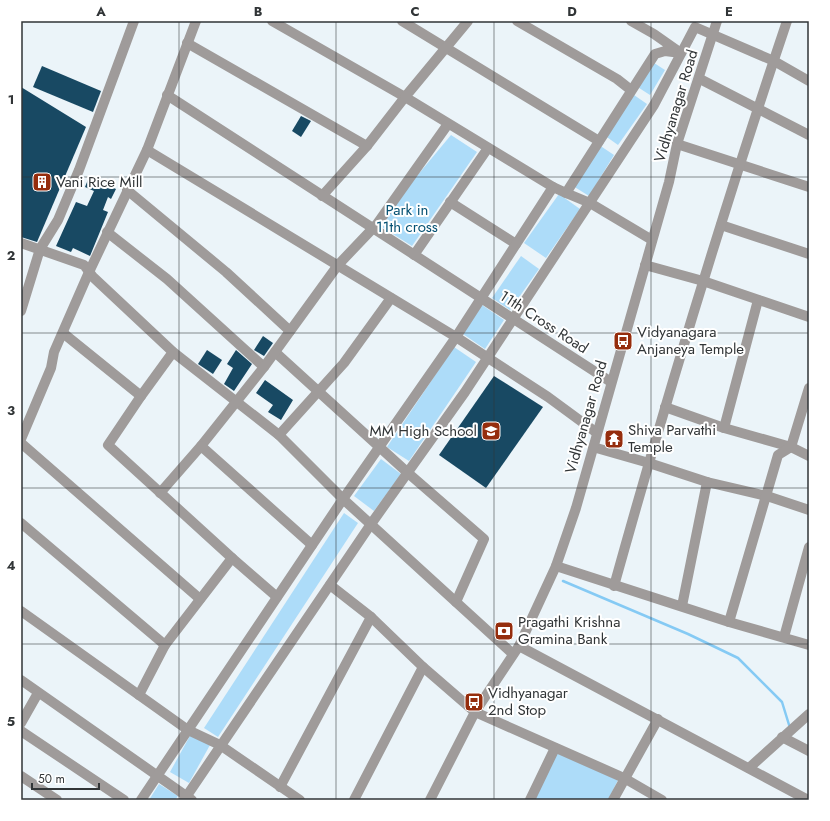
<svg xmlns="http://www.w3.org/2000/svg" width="830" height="821" font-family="Jost,sans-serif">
  <rect width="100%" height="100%" fill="#ebf4f9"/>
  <g fill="#addcf9">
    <path d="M651 61 665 70 650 95 636 86Z"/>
    <path d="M634 95 647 104 618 145 604 135Z"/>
    <path d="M451 135 477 152 412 246 377 224Z"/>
    <path d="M599 145 614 155 589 196 573 186Z"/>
    <path d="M559 194 580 209 546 258 524 243Z"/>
    <path d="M521 256 539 269 510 310 492 298Z"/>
    <path d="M482 305 504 320 485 349 463 334Z"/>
    <path d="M454 347 476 362 409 461 387 447Z"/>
    <path d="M381 459 401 474 374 511 354 496Z"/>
    <path d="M344 513 358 523 218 737 204 728Z"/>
    <path d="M191 734 210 745 189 783 170 772Z"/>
    <path d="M557 753 618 780 608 800H535Z"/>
    <path d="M159 784 178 796 175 800H149Z"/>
  </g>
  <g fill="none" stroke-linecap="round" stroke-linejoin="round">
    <path stroke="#85caf4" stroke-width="2.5" d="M563 581 688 634 738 658 782 702 790 728"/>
  </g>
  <g fill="#184963">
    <path d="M42 66 101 91 93 112 33 87Z"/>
    <path d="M21 87 86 127 37 242 21 237Z"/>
    <path d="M301 116 311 121 301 137 292 131Z"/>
    <path d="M89 177 116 189 111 199 108 197 103 210 108 212 90 256 73 248 71 252 56 246 76 202 87 206 94 191 85 187Z"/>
    <path d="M263 336 273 343 264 356 254 350Z"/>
    <path d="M207 350 222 360 213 374 198 364Z"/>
    <path d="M236 350 252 364 234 391 224 384 233 368 227 364Z"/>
    <path d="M494 376 543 407 486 488 439 455Z"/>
    <path d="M265 380 293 400 281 420 268 412 273 405 256 393Z"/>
  </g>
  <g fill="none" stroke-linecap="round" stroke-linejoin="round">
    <g stroke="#9f9b9a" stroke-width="10">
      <path d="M272 21 405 97 367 146"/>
      <path d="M402 21 599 141"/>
      <path d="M468 21 405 97 553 187"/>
      <path d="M517 21 617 79 631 90"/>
      <path d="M187 43 367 146 322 196"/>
      <path d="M700 79 809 135"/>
      <path d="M167 95 611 382"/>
      <path d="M677 144 809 187"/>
      <path d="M147 150 196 21"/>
      <path d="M127 190 226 272 290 331"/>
      <path d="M566 193 590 203 652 240"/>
      <path d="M450 202 516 244"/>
      <path d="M721 225 809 254"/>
      <path d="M107 232 167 279 264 367"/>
      <path d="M21 243 84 265 93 277 173 352 279 435 343 499 513 654"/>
      <path d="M414 255 488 148"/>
      <path d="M645 265 703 281 809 317"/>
      <path d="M21 311 40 249 58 220 79 170 134 21"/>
      <path d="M63 333 141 396"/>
      <path d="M275 352 408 473 484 539 456 602"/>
      <path d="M665 407 724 428 791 447 809 456"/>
      <path d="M724 428 758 300"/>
      <path d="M279 435 344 363 391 298"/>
      <path d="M21 439 51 368 54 352 89 272 147 150 456 337 548 397 597 433"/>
      <path d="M21 443 200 599"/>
      <path d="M201 446 264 367 338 265 377 224 448 124"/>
      <path d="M593 447 649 463 707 482 767 496 809 510"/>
      <path d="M160 493 201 446 312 545"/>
      <path d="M21 523 165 645 232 558 108 445 141 396 173 352"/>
      <path d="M232 558 277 597"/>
      <path d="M556 566 729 622 809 645"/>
      <path d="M614 586C667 396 724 208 787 21"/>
      <path d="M682 606 707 482"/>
      <path d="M21 611 188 730 220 745 300 800"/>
      <path d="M729 622 778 455 791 447 809 388"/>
      <path d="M784 637 809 547"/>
      <path d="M519 646 808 800"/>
      <path d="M423 667 475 712 624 778 662 800"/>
      <path d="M21 680 192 800"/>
      <path d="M139 695 165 645"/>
      <path d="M21 723 38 693"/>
      <path d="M21 731 124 800"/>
      <path d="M782 737 809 751"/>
      <path d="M749 768 809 714"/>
      <path d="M21 776 57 800"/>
      <path d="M280 787 371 617 330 585"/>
      <path d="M141 800 343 499 456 337 553 187 566 193 655 54 665 51 681 53 654 34 631 21"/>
      <path d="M184 800 371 524 465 392 654 105 695 27 774 61 809 81"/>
      <path d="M354 800 423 667 371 617"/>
      <path d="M530 800 555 748"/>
      <path d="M613 800 658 719"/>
    </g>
    <path stroke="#9f9b9a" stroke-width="10" d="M430 800 475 712 519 646 556 566 576 508 669 182 677 144 717 21"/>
  </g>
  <path fill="none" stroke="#313537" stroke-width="1" stroke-opacity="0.55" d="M179 21V800M336 21V800M494 21V800M651 21V800M21 177H809M21 333H809M21 488H809M21 644H809"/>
  <defs>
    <symbol id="building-square" viewBox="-11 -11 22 22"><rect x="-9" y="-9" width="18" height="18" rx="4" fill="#952d0d" stroke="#fff"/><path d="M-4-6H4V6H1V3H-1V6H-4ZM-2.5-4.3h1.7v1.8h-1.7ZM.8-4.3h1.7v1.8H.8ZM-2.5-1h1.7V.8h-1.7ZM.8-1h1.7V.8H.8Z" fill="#fff"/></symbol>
    <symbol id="bus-square" viewBox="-11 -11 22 22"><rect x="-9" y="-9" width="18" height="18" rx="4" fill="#952d0d" stroke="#fff"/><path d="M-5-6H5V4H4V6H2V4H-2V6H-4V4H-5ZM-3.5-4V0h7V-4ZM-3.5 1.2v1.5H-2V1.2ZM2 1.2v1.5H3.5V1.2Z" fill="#fff"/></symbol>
    <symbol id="school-square" viewBox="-11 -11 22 22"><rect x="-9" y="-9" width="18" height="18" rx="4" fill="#952d0d" stroke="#fff"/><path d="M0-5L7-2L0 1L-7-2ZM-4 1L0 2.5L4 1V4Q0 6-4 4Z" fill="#fff"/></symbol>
    <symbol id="temple-square" viewBox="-11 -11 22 22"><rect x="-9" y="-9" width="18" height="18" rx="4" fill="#952d0d" stroke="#fff"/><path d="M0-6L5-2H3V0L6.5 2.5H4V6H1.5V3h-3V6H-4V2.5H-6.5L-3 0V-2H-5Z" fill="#fff"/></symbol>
    <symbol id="bank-square" viewBox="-11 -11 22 22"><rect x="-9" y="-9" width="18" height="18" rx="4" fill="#952d0d" stroke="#fff"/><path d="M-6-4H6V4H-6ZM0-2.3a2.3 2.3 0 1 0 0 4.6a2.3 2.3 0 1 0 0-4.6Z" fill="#fff"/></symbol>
  </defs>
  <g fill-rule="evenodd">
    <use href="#building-square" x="31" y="171" width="22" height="22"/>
    <use href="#bus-square" x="612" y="330" width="22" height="22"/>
    <use href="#school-square" x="480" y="420" width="22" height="22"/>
    <use href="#temple-square" x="603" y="428" width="22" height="22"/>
    <use href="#bank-square" x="493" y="620" width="22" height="22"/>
    <use href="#bus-square" x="463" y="691" width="22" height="22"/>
  </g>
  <g text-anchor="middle" stroke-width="4" stroke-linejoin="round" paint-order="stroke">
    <g font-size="15" fill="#313537" stroke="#fff">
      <text transform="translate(676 106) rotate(-73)" y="5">Vidhyanagar Road</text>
      <text transform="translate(544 322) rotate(33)" y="5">11th Cross Road</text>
      <text transform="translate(586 417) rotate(-74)" y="5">Vidhyanagar Road</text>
    </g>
    <g font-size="15" fill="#313537" stroke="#fff" text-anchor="start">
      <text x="56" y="187">Vani Rice Mill</text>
      <text x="637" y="337">Vidyanagara<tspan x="637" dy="17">Anjaneya Temple</tspan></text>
      <text x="628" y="435">Shiva Parvathi<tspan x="628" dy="17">Temple</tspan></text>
      <text x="477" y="436" text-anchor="end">MM High School</text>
      <text x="518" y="627">Pragathi Krishna<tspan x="518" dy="17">Gramina Bank</tspan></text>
      <text x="488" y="698">Vidhyanagar<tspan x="488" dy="17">2nd Stop</tspan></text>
    </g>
    <g font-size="15" fill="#055173" stroke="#fff">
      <text x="407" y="215">Park in<tspan x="407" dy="17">11th cross</tspan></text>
    </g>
  </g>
  <rect width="830" height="821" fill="none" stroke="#ffffff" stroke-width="44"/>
  <path d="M32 783v6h67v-6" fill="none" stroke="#313537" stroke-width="2"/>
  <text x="38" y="783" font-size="12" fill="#313537" stroke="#ffffff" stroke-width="3" paint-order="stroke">50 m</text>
  <rect x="22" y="22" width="786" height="777" fill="none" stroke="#313537" stroke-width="1.5"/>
  <g font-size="13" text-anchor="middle" font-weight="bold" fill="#313537">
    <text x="101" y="16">A</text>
    <text x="258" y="16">B</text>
    <text x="415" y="16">C</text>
    <text x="572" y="16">D</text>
    <text x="729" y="16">E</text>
    <text x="11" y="104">1</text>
    <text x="11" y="260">2</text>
    <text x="11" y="415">3</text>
    <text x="11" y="570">4</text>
    <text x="11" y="726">5</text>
  </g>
</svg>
